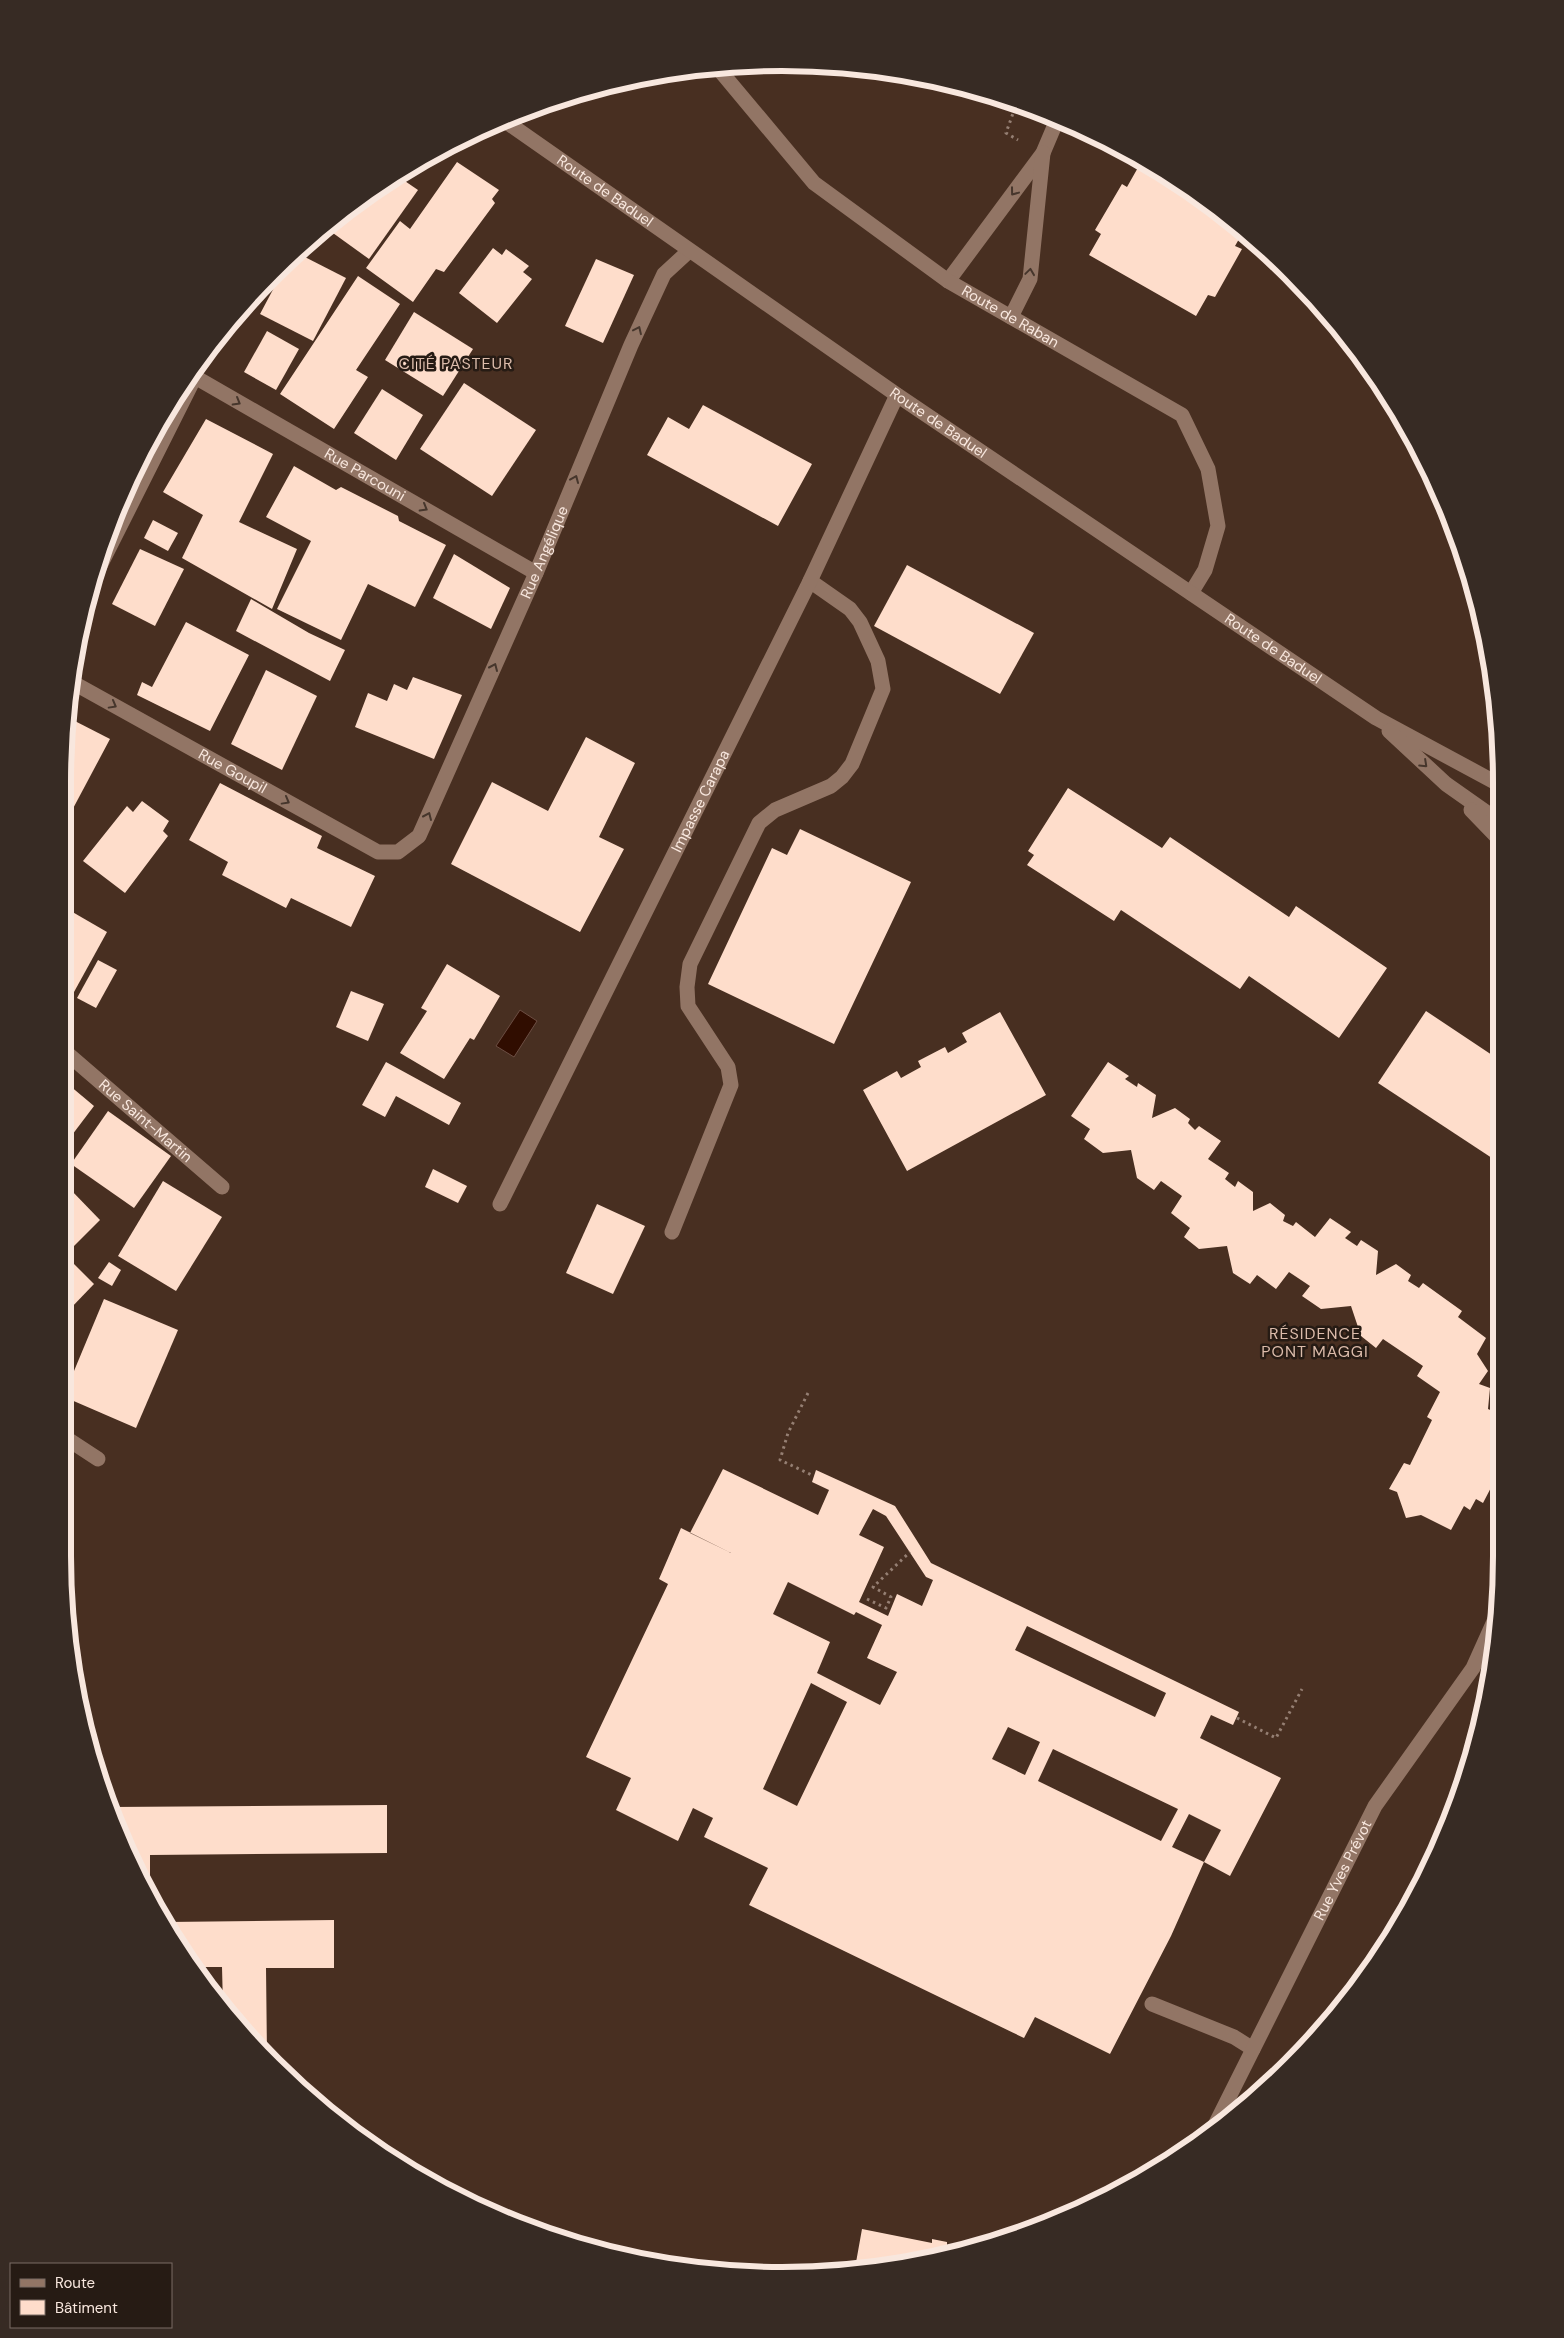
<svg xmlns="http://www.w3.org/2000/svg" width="1564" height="2338" font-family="'DM Sans',sans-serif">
  <rect width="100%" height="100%" fill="#482f21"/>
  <path fill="#300d00" stroke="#6c4e43" d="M520 1010 537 1021 514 1057 496 1046Z"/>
  <g fill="#feddcb" fill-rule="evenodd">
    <path d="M457 162 499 190 492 199 495 203 444 272 436 269 413 302 366 268 400 221 410 229Z"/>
    <path d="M1140 164 1182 188 1243 232 1235 246 1242 249 1215 297 1208 295 1196 316 1089 255 1101 234 1095 230 1122 184 1127 187Z"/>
    <path d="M399 177 418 190 369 259 326 228 344 211Z"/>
    <path d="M493 248 502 255 506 249 529 266 523 272 532 279 497 323 459 293Z"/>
    <path d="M299 254 346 278 313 341 260 314 285 267Z"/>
    <path d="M596 259 634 275 603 343 565 326Z"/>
    <path d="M358 276 400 304 356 370 368 377 334 429 280 394Z"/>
    <path d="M414 312 473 349 443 396 385 360Z"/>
    <path d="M267 331 299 349 276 390 244 372Z"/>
    <path d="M464 383 536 430 492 496 420 449Z"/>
    <path d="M382 389 423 415 396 460 354 433Z"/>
    <path d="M703 405 812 464 778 526 647 455 668 417 689 429Z"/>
    <path d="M206 419 273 454 239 522 297 549 272 609 182 558 203 515 163 492Z"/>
    <path d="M294 466 336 490 341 487 398 516 399 521 446 545 415 607 368 584 341 640 277 609 311 541 266 517Z"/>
    <path d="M153 520 178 533 168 551 144 538Z"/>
    <path d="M140 549 184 569 155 626 112 604Z"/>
    <path d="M454 554 510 588 491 629 433 598Z"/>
    <path d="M907 565 1034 633 1000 694 874 626Z"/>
    <path d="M251 599 309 633 345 650 330 681 236 631Z"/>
    <path d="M186 622 249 655 210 731 137 695 142 682 152 687Z"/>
    <path d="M266 670 317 696 282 770 231 744Z"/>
    <path d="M413 677 462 695 434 759 355 727 368 693 387 701 394 684 407 690Z"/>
    <path d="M69 718 110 739 69 816Z"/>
    <path d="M586 737 635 763 599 837 624 849 580 932 451 864 492 782 548 811Z"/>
    <path d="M220 783 322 836 317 848 375 876 351 927 291 898 286 908 222 875 228 862 189 840Z"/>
    <path d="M1068 788 1162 848 1170 837 1289 917 1296 906 1387 968 1339 1038 1249 976 1240 989 1121 910 1114 921 1027 865 1034 855 1028 851Z"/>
    <path d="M142 801 169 821 163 831 168 836 125 893 83 861 127 806 133 812Z"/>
    <path d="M800 829 911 882 834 1044 708 984 772 848 787 855Z"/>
    <path d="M69 910 107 932 74 992 69 989Z"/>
    <path d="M98 960 117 970 96 1008 77 998Z"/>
    <path d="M447 964 500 996 474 1040 470 1038 444 1079 400 1053 427 1011 421 1008Z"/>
    <path d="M351 991 384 1004 368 1041 336 1027Z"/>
    <path d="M1426 1011 1498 1059V1162L1378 1083Z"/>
    <path d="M1000 1012 1046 1095 907 1171 863 1090 897 1071 901 1078 921 1067 918 1061 945 1047 948 1053 967 1042 962 1033Z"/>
    <path d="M386 1062 461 1103 449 1125 396 1096 385 1117 362 1105Z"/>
    <path d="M1108 1062 1129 1076 1125 1079 1137 1087 1138 1083 1156 1095 1152 1118 1175 1108 1190 1119 1188 1123 1195 1130 1199 1126 1221 1141 1208 1159 1229 1173 1225 1179 1235 1187 1238 1181 1253 1192V1211L1270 1203 1285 1215 1283 1221 1293 1226 1296 1222 1315 1237 1330 1218 1351 1232 1345 1238 1357 1246 1361 1240 1378 1251 1376 1275 1396 1264 1411 1275 1408 1281 1419 1288 1423 1283 1462 1311 1458 1317 1486 1338 1477 1354 1488 1371 1479 1384 1490 1388 1488 1409 1497 1413 1496 1445 1494 1450 1496 1451V1478L1483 1503 1476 1499 1470 1510 1464 1506 1451 1530 1421 1515 1406 1518 1397 1492 1389 1489 1404 1463 1410 1465 1432 1420 1427 1417 1440 1392 1417 1376 1423 1366 1383 1339 1376 1348 1361 1336 1351 1306 1321 1309 1302 1296 1310 1286 1289 1272 1276 1289 1257 1275 1250 1284 1233 1273 1227 1246 1199 1249 1184 1237 1190 1228 1171 1213 1182 1196 1161 1181 1154 1190 1137 1178 1131 1150 1103 1153 1084 1139 1090 1129 1071 1116Z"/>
    <path d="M69 1085 94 1106 69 1139Z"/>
    <path d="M108 1111 171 1156 134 1208 71 1164Z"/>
    <path d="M433 1169 467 1186 458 1203 425 1187Z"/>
    <path d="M163 1181 222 1217 176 1291 118 1256Z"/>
    <path d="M69 1188 100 1220 73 1247 69 1242Z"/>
    <path d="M597 1204 645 1226 613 1294 566 1273Z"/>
    <path d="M69 1259 94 1284 69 1310Z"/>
    <path d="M109 1262 121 1270 112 1286 98 1278Z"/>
    <path d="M104 1299 178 1330 136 1428 69 1399V1383Z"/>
    <path d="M723 1469 818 1515 829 1490 812 1482 816 1470 895 1506 931 1563 1239 1712 1233 1725 1211 1715 1200 1738 1281 1778 1230 1876 1204 1862 1221 1830 1189 1814 1172 1847 1204 1862 1171 1936 1110 2054 1035 2017 1024 2038 749 1905 768 1868 704 1837 713 1818 693 1808 678 1841 616 1810 631 1778 586 1757 668 1584 659 1579 681 1528 731 1553 690 1533ZM873 1509 886 1516 926 1577 933 1580 922 1606 897 1594 888 1616 859 1602 884 1547 859 1535ZM788 1582 854 1615 856 1612 882 1625 867 1658 897 1672 880 1705 817 1673 830 1642 773 1614ZM1027 1626 1166 1693 1155 1717 1015 1650ZM811 1683 847 1702 797 1806 763 1789ZM1008 1727 1040 1742 1025 1775 992 1759ZM1053 1749 1178 1809 1161 1841 1038 1781Z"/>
    <path d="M387 1805V1853L150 1855V1887L111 1807Z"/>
    <path d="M334 1920V1968H266L267 2055 241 2031 223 2006 222 1967H192L184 1956 167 1922Z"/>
    <path d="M862 2229 932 2243V2239L947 2242V2246L968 2251 860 2269 855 2268Z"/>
  </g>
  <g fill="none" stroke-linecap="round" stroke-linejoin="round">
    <g stroke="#957f73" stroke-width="3" stroke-dasharray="2.5 4" stroke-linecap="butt">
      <path d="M1017 102 1006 133 1018 140"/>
      <path d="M808 1393 788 1433 780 1460 814 1476"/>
      <path d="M867 1599 886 1608 891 1597 873 1587 910 1552"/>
      <path d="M1237 1718 1276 1738 1302 1689"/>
    </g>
    <g stroke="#927565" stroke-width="15">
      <path d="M672 1232 731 1085 728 1067 688 1006 687 987 690 964 759 823 775 810 831 786 842 777 852 764 883 689 878 661 860 622 850 609 810 581"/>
      <path d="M1152 2004 1234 2037 1253 2049"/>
      <path id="s1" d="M1211 2133 1375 1806 1473 1668 1495 1619"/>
    </g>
    <g stroke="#927565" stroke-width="15">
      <path d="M948 281 1043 153 1057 120"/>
      <path d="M1011 317 1030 279 1043 153"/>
      <path id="s2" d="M195 377 536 573"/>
      <path d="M95 576 196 375"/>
      <path id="s3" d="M70 681 378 852H398L419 836 536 573 631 345 664 274 689 251"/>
      <path id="s4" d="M69 1055 222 1187"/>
      <path id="s5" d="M500 1204 810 581 897 395"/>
      <path d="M69 1440 98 1459"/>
    </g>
    <g stroke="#927565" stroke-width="15">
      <path id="s6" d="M717 67 814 183 948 281 1182 415 1208 469 1218 526 1205 570 1191 593"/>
      <path id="s7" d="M505 121 897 395 1376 718 1500 785"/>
      <path d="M1389 731 1446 784 1500 822"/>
      <path d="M1471 810 1499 839"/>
    </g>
  </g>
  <defs><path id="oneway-chevron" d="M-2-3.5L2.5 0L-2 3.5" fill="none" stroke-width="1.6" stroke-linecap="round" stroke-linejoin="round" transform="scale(1.25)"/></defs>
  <g stroke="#46362c">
    <use href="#oneway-chevron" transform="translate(1014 192) rotate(127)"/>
    <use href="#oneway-chevron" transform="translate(1030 272) rotate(-82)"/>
    <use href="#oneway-chevron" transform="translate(638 330) rotate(-65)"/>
    <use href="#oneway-chevron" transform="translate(237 402) rotate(30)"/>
    <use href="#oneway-chevron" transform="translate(575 479) rotate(-67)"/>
    <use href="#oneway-chevron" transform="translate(424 508) rotate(30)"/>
    <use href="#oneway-chevron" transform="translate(494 667) rotate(-66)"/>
    <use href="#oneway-chevron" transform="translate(113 705) rotate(29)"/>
    <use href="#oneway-chevron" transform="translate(1424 764) rotate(43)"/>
    <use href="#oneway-chevron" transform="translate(286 801) rotate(29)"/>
    <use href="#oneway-chevron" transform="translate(428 816) rotate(-66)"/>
  </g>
  <g text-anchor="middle" stroke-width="5" stroke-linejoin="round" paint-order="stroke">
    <g font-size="15" fill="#f8e7de" stroke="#261b14">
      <text dy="5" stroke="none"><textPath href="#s7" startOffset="122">Route de Baduel</textPath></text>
      <text dy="5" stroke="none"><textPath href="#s6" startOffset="389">Route de Raban</textPath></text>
      <text dy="5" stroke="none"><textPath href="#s7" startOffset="528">Route de Baduel</textPath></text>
      <text dy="5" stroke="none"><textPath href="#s2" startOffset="196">Rue Parcouni</textPath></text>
      <text dy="5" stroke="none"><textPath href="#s3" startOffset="709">Rue Angélique</textPath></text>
      <text dy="5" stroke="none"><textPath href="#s7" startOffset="932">Route de Baduel</textPath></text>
      <text dy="5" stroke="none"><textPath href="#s3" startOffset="186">Rue Goupil</textPath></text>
      <text dy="5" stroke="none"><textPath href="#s5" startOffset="450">Impasse Carapa</textPath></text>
      <text dy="5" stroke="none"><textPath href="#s4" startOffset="101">Rue Saint-Martin</textPath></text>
      <text dy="5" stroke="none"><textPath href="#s1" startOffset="294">Rue Yves Prévot</textPath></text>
    </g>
    <g font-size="16" letter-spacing="1" fill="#dbbbaa" stroke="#261b14">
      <text x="456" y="369">CITÉ PASTEUR</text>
      <text x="1315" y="1339">RÉSIDENCE<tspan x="1315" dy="18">PONT MAGGI</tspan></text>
    </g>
  </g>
  <path d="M0 0H1564V2338H0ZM782 71H782A711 711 0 0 1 1493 782V1556A711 711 0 0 1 782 2267H782A711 711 0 0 1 71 1556V782A711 711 0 0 1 782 71Z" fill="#372b24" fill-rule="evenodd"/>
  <path fill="none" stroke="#f8e7de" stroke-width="6" d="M782 71H782A711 711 0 0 1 1493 782V1556A711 711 0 0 1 782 2267H782A711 711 0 0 1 71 1556V782A711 711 0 0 1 782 71Z"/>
  <rect x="10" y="2263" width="162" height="65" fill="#261b14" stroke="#7a6d65"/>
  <rect x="20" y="2279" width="25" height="8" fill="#927565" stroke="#7a6d65"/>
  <text x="55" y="2288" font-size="15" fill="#f8e7de">Route</text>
  <rect x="20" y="2300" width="25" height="15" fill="#feddcb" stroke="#7a6d65"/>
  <text x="55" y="2313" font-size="15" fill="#f8e7de">Bâtiment</text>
</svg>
